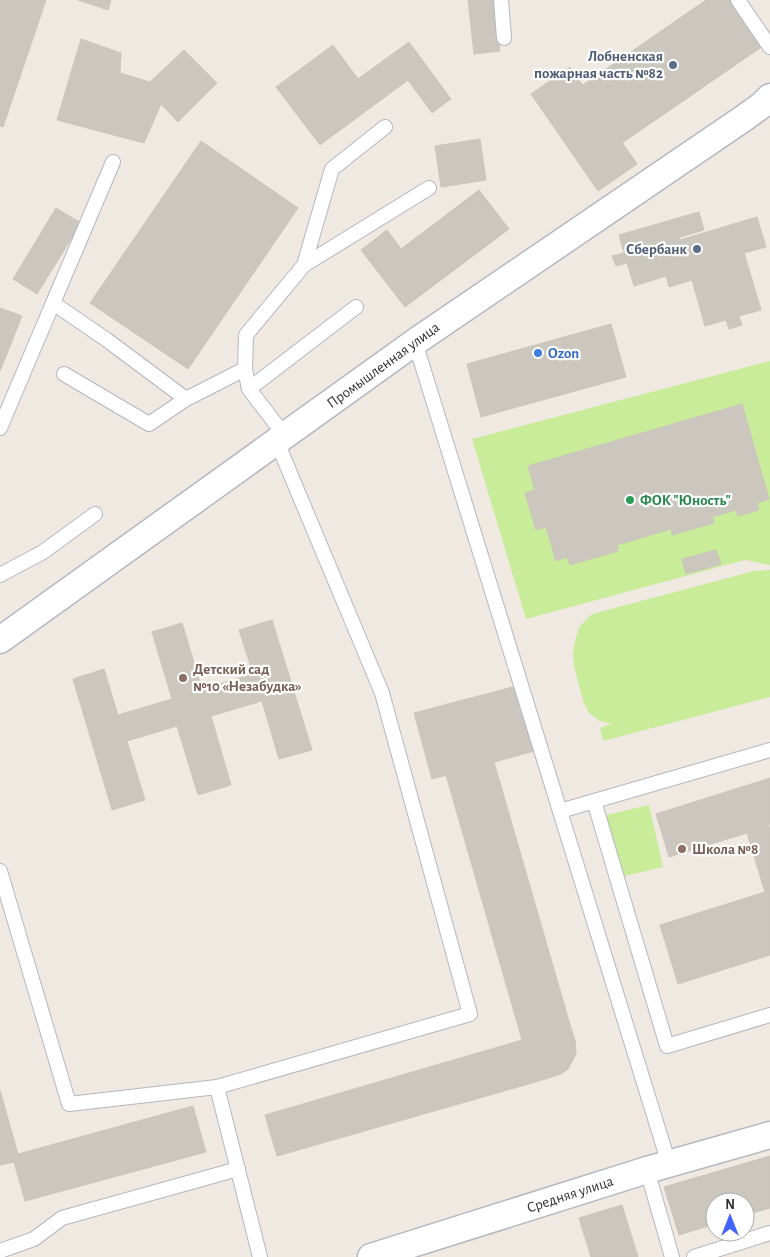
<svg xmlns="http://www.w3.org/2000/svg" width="770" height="1257" font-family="'Alegreya Sans',sans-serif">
  <rect width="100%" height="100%" fill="#efe9e1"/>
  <g fill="#c9ec9a">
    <path d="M770 361V565L745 560 526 619 472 439Z"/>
    <path d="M770 570V697L603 741 600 728 612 724 600 721 589 713 583 701 574 666 573 653 575 640 580 626 592 614 754 571Z"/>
    <path d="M649 805 663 867 616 878 602 816Z"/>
  </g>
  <g fill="#cbc7bf" stroke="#cbc5ba">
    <path d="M0 0H46L3 127 0 126Z"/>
    <path d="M78 0H111L108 10Z"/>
    <path d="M468 0H494L500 51 474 54Z"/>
    <path d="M706 0H731L763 46 622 143 583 85Z"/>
    <path d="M81 39 121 53 120 73 150 82 184 50 217 83 178 122 161 104 144 143 57 120Z"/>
    <path d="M409 42 451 99 432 113 408 80 320 145 276 87 333 45 358 79Z"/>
    <path d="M570 67 637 164 598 191 531 94Z"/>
    <path d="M480 139 486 180 441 187 435 146Z"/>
    <path d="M201 141 298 208 188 369 90 303Z"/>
    <path d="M479 190 509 229 405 307 361 250 387 230 401 249Z"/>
    <path d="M56 208 81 223 37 294 13 279Z"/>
    <path d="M699 212 704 230 680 237V240L757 217 766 247 744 253 761 310 739 316 742 325 729 329 726 320 705 326 692 280 669 287 666 276 634 286 627 263 616 266 612 256 624 253 619 235Z"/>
    <path d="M0 308 22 316 0 371Z"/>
    <path d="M611 324 626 377 481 417 467 364Z"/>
    <path d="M742 404 769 499 757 503 759 510 738 516 736 510 712 517 714 523 672 535 671 529 617 545 618 551 570 565 567 557 556 561 546 527 536 530 525 493 535 490 528 466Z"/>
    <path d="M716 550 721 564 686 574 682 559Z"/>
    <path d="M272 620 312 750 279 759 262 701 211 716 231 785 198 795 177 726 127 741 145 800 112 810 73 679 104 669 118 715 172 699 152 632 182 623 202 689 253 674 239 630Z"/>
    <path d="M520 685 538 750 432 779 414 713Z"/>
    <path d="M494 762 571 1028 527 1041 539 1081 277 1156 265 1115 522 1040 446 775Z"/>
    <path d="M770 778V824H768L770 830V955L678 984 660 925 765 892 747 833 669 857 656 814Z"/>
    <path d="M571 1028 575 1040 576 1054 568 1069 561 1074 539 1081 527 1041Z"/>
    <path d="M0 1090 18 1154 193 1106 206 1152 25 1201 14 1162 0 1165Z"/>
    <path d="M770 1156V1208L745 1215V1202H715V1224L679 1235 664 1187Z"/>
    <path d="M622 1205 638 1257H591L579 1218Z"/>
  </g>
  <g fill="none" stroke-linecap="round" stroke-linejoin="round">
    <defs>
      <g id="lane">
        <path d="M501 0 504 38"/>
        <path d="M738 0 770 47"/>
        <path d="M113 162 53 303 107 340 186 399 245 369"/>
        <path d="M304 265 429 188"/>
        <path d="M415 342 669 1164"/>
        <path d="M64 374 149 424 186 399"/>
        <path d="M249 389 356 307"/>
        <path d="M0 428 53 303"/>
        <path d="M285 436 249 389 245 369 246 335 304 265 332 169 385 127"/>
        <path d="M0 575 43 552 95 514"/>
        <path d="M594 801 667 1046 770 1015"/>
        <path d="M560 811 770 750"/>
        <path d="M0 871 69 1104 217 1087 470 1014 382 693 277 442"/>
        <path d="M217 1087 260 1257"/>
        <path d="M647 1170 672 1257"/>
        <path d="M0 1251 34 1239 62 1218 238 1169"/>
        <path d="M694 1257 770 1233"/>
      </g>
      <g id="street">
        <path d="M0 640 415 342 744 118 762 105 770 97"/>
        <path d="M371 1257 647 1170 770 1135"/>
      </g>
    </defs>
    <use href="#lane" stroke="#b4b7c1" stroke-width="16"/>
    <use href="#street" stroke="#b4b7c1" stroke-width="29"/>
    <use href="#lane" stroke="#fff" stroke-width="14"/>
    <use href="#street" stroke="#fff" stroke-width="26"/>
  </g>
  <g fill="#5c6f8a" stroke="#fff" stroke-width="2">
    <circle cx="673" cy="65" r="5"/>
    <circle cx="697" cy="249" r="5"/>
  </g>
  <circle fill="#3f7fe0" stroke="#fff" stroke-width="2" cx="538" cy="353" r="5"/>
  <circle fill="#2e9e5b" stroke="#fff" stroke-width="2" cx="630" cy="500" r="5"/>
  <g fill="#8d6e63" stroke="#fff" stroke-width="2">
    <circle cx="183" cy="678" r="5"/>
    <circle cx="682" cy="849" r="5"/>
  </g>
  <g text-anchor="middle" stroke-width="4.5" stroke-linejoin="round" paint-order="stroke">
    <g font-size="15" font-weight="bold" fill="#4e5e75" stroke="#fff" text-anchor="end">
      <text x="663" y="61">Лобненская<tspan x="663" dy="17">пожарная часть №82</tspan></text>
      <text x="687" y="254">Сбербанк</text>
    </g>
    <g font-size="15" font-weight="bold" fill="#366cbe" stroke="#fff" text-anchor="start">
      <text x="548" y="358">Ozon</text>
    </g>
    <g font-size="15" fill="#2e2e2e" stroke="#fff">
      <text transform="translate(383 365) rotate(-36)" y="5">Промышленная улица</text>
      <text transform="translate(570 1194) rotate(-18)" y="5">Средняя улица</text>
    </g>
    <g font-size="15" font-weight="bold" fill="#27864d" stroke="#fff" text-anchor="start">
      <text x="640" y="505">ФОК "Юность"</text>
    </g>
    <g font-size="15" font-weight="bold" fill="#785e54" stroke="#fff" text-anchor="start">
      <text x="193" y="674">Детский сад<tspan x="193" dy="17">№10 «Незабудка»</tspan></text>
      <text x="692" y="854">Школа №8</text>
    </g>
  </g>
  <g transform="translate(730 1217)"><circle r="24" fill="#ffffff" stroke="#ababab"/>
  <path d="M0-4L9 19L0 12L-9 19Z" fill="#4264fb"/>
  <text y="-8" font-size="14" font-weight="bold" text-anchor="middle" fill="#2e2e2e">N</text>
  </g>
</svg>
